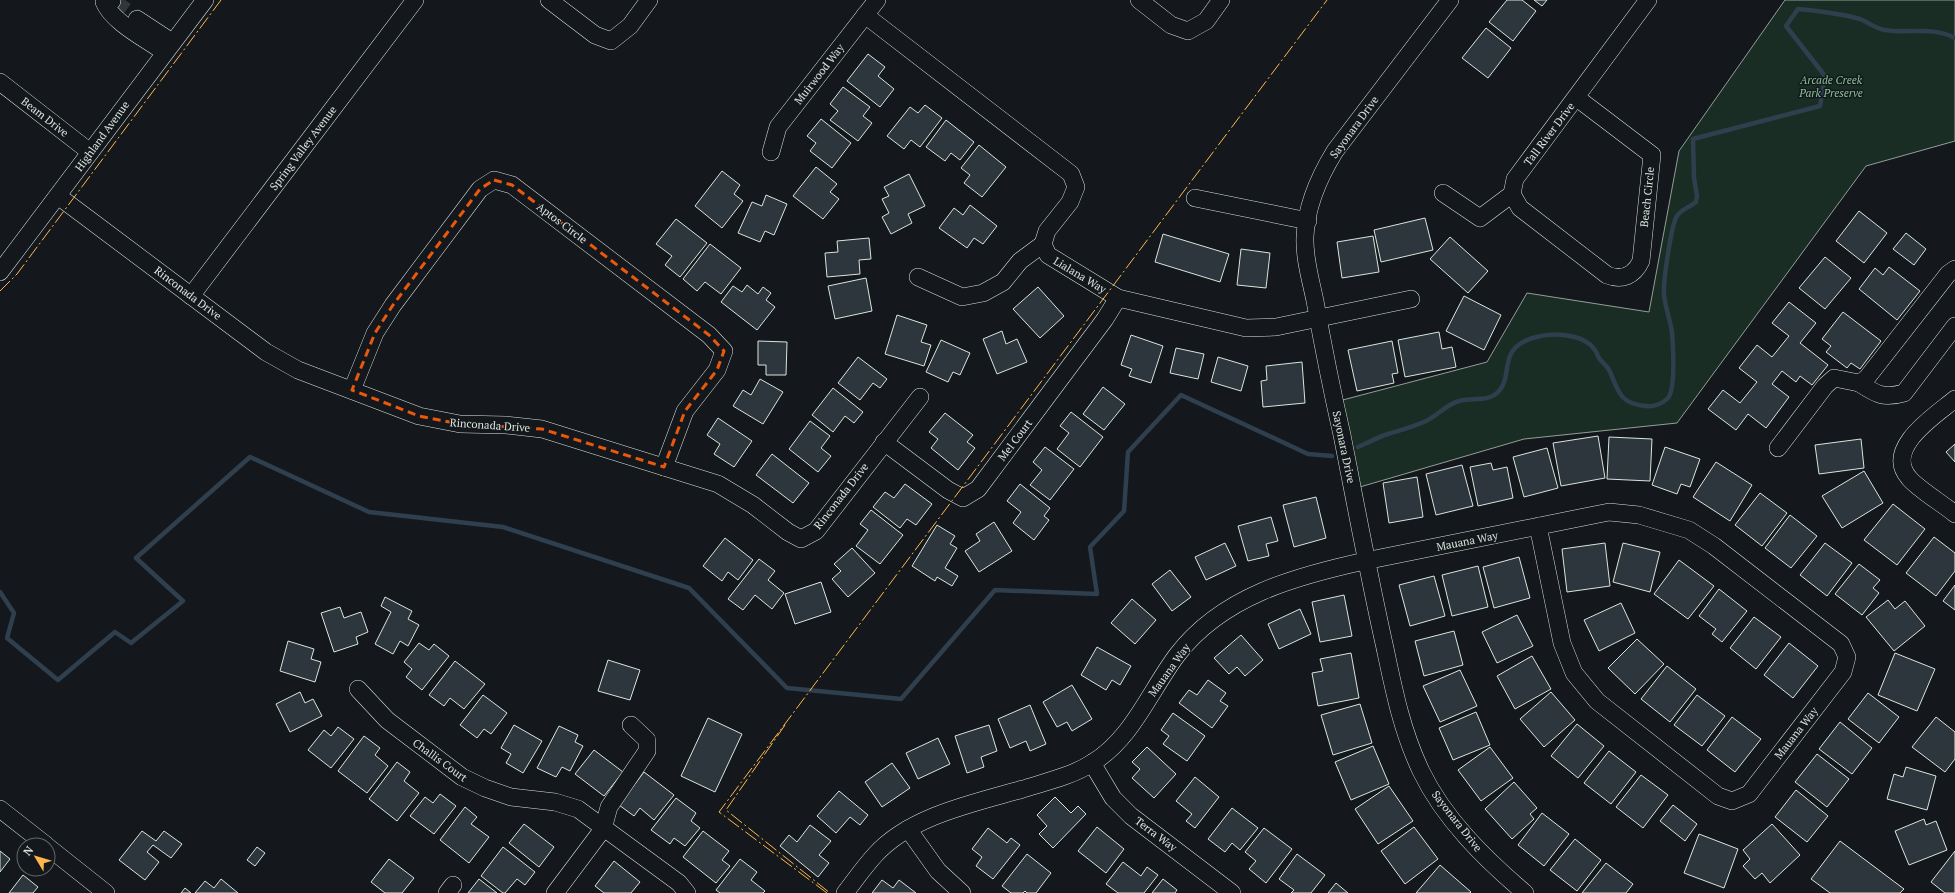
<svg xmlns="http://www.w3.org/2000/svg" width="1955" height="893" font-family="'PT Serif',serif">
  <rect width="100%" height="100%" fill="#14181c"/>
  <path fill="#1a2d24" stroke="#939e99" d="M1785 0H1955V141L1866 166 1677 423 1524 439 1353 489 1335 402 1487 362 1527 293 1649 312 1679 151Z"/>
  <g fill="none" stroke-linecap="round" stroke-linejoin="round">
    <g stroke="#2f3f4d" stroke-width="4.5">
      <path d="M1358 447C1368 443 1378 437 1388 434 1401 430 1413 427 1426 421 1437 416 1447 404 1459 401 1473 397 1488 403 1499 391 1508 381 1505 368 1510 356 1517 338 1546 333 1563 335 1574 336 1588 340 1595 350 1597 352 1597 355 1599 358 1602 363 1608 366 1610 372 1619 392 1620 404 1646 406 1655 407 1662 404 1668 398 1676 388 1673 346 1672 332 1670 319 1665 307 1664 294 1663 283 1671 225 1677 216 1680 210 1690 207 1696 202L1697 196 1694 178 1693 139 1820 106 1825 76 1786 26 1798 9C1819 11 1839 13 1860 19 1868 22 1876 29 1885 30 1909 34 1933 26 1955 38"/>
      <path d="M0 592 14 613 7 638 58 680 115 632 131 643 183 601 136 558 250 457 369 512 503 527 689 588 787 688 901 699 995 590 1097 594 1090 547 1124 511 1128 452 1181 395 1308 454 1332 456"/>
    </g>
  </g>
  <g fill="#2c363c" stroke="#d8e6dc">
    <path d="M1507 0H1522L1536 11 1513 41 1489 22Z"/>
    <path d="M1534 0H1547L1542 6Z"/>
    <path d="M1486 28 1511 48 1488 78 1462 58Z"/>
    <path d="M868 54 885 67 878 76 894 89 880 107 847 81Z"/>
    <path d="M843 87 870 107 863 116 872 123 858 141 830 120 838 111 830 104Z"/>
    <path d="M925 105 942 118 920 147 911 140 904 149 887 136 910 107 918 113Z"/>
    <path d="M821 119 851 143 832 168 810 151 816 143 807 136Z"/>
    <path d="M946 120 974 142 960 160 951 153 945 161 926 147Z"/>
    <path d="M979 145 1006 167 982 197 964 183 970 175 961 168Z"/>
    <path d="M816 167 837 184 830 192 839 199 823 219 793 196Z"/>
    <path d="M722 171 740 185 734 194 743 201 722 228 695 206Z"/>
    <path d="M909 174 925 206 908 214 912 223 891 234 882 217 889 213 882 199 889 196 884 187Z"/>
    <path d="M766 195 787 204 774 235 765 231 760 242 738 233 752 202 762 206Z"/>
    <path d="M970 205 997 226 983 244 974 238 967 248 939 228 954 208 963 215Z"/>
    <path d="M1859 211 1887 233 1864 263 1836 241Z"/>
    <path d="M1425 218 1433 250 1381 262 1374 230Z"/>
    <path d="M676 219 707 243 680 277 665 265 672 256 656 244Z"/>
    <path d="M1906 233 1926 249 1914 265 1893 249Z"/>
    <path d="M1163 234 1229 254 1220 282 1155 262Z"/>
    <path d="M1373 236 1379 272 1342 278 1337 242Z"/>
    <path d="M1450 237 1488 271 1468 293 1430 259Z"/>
    <path d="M869 238 871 259 859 260 860 274 827 277 825 253 838 252 837 241Z"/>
    <path d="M710 244 741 268 721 294 705 282 697 291 683 279Z"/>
    <path d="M1241 249 1270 253 1266 288 1237 285Z"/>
    <path d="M1825 257 1851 278 1825 309 1799 288Z"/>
    <path d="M1889 267 1920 291 1897 320 1859 289 1875 268 1883 275Z"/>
    <path d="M866 278 872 311 835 319 828 286Z"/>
    <path d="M747 285 758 294 763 287 771 293 766 300 775 307 757 330 721 302 733 286 742 292Z"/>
    <path d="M1038 287 1064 316 1040 338 1013 309Z"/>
    <path d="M1464 296 1501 315 1484 350 1446 331Z"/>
    <path d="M1789 302 1816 323 1800 343 1828 365 1812 385 1800 376 1796 382 1782 371 1772 384 1789 397 1766 428 1748 414 1736 430 1708 409 1723 390 1740 403 1757 382 1739 368 1757 345 1772 357 1789 336 1772 323Z"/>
    <path d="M1843 312 1881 341 1860 369 1851 363 1847 368 1826 352 1831 346 1822 339Z"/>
    <path d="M897 315 927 325 921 342 931 345 924 366 885 354Z"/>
    <path d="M1002 331 1006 344 1017 339 1027 362 997 374 983 339Z"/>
    <path d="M1439 332 1442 349 1452 347 1456 367 1405 377 1398 340Z"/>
    <path d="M1131 335 1163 346 1151 383 1129 376 1132 369 1121 365Z"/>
    <path d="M941 340 970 353 960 375 953 372 948 382 926 372Z"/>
    <path d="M758 341 787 342 786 375H766V365H758Z"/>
    <path d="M1392 341 1398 373 1392 374 1394 383 1357 391 1348 350Z"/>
    <path d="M1176 348 1204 354 1198 379 1170 373Z"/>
    <path d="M858 357 887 379 880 388 873 383 860 400 838 383Z"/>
    <path d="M1218 357 1248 366 1241 391 1211 382Z"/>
    <path d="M1302 362 1305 403 1263 407 1261 381 1267 380 1266 366Z"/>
    <path d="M760 379 783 392 763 424 733 406 743 390 751 395Z"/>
    <path d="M1103 387 1125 404 1104 430 1083 414Z"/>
    <path d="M833 388 863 412 854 423 845 416 833 432 812 415Z"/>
    <path d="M1071 412 1103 437 1080 467 1057 449 1069 433 1060 426Z"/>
    <path d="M945 413 973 435 967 442 975 448 958 470 931 448 938 439 929 432Z"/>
    <path d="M718 418 752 441 734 467 714 454 720 444 707 435Z"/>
    <path d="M810 421 830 436 821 448 831 456 818 472 789 449Z"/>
    <path d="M1598 436 1605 478 1561 486 1553 443Z"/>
    <path d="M1609 437 1652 439 1650 481 1607 479Z"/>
    <path d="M1861 439 1864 468 1819 474 1815 445Z"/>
    <path d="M1955 444V462L1946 452Z"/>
    <path d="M1045 447 1074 469 1050 500 1030 485 1042 470 1033 462Z"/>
    <path d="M1665 447 1700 459 1690 487 1681 484 1677 494 1652 485Z"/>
    <path d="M1547 448 1558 488 1524 497 1513 457Z"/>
    <path d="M772 454 809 483 793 503 756 475Z"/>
    <path d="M1716 462 1752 485 1730 521 1693 497Z"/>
    <path d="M1491 463 1493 470 1507 467 1513 498 1478 506 1470 467Z"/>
    <path d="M1462 465 1473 506 1436 515 1426 474Z"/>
    <path d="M1864 471 1883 503 1842 528 1822 496Z"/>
    <path d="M1417 477 1423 517 1389 523 1383 483Z"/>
    <path d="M905 484 932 504 916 525 907 519 900 528 873 507 885 492 894 498Z"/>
    <path d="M1020 484 1050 508 1044 516 1049 520 1034 540 1013 523 1021 512 1007 501Z"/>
    <path d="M1760 493 1787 513 1762 546 1735 525Z"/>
    <path d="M1316 497 1326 538 1294 547 1283 505Z"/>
    <path d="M1893 504 1925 529 1897 565 1864 540Z"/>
    <path d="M871 510 903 535 880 564 856 546 868 530 860 524Z"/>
    <path d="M1790 515 1817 536 1791 568 1765 548Z"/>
    <path d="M1271 517 1278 541 1266 544 1269 556 1248 561 1238 526Z"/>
    <path d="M994 522 1012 551 979 572 965 551 980 541 976 534Z"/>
    <path d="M937 525 955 536 950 544 957 548 945 568 958 576 952 586 937 577 935 581 912 566Z"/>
    <path d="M1934 537 1955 553V571L1936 596 1906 573Z"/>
    <path d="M725 538 753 560 738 580 728 572 722 581 703 566Z"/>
    <path d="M1225 543 1236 566 1206 580 1195 557Z"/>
    <path d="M1605 543 1610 586 1567 592 1562 549Z"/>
    <path d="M1623 543 1660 552 1650 592 1613 582Z"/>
    <path d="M1825 543 1852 563 1827 596 1800 575Z"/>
    <path d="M852 548 875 573 848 597 832 579 841 571 834 564Z"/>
    <path d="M1519 557 1530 598 1494 608 1483 567Z"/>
    <path d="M759 559 775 571 768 580 784 593 772 609 755 595 743 610 728 599Z"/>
    <path d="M1679 560 1714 586 1688 619 1654 594Z"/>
    <path d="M1859 564 1880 580 1873 588 1879 593 1862 615 1835 594Z"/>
    <path d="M1478 566 1488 607 1452 616 1442 575Z"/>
    <path d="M1170 570 1191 597 1172 611 1152 584Z"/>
    <path d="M1434 576 1445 616 1410 626 1399 585Z"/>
    <path d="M821 582 831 612 795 624 785 594Z"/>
    <path d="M1955 585V610L1943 601Z"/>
    <path d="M1719 589 1747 611 1722 642 1712 634 1716 629 1699 616Z"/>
    <path d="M1344 595 1352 636 1320 642 1312 602Z"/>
    <path d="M385 597 412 611 408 619 419 625 408 646 400 641 393 654 375 644 391 612 381 606Z"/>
    <path d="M1132 599 1156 620 1135 644 1111 623Z"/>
    <path d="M1888 600 1895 609 1905 601 1925 626 1894 651 1866 617Z"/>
    <path d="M1621 603 1635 633 1599 651 1584 620Z"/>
    <path d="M340 607 344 618 361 612 368 632 356 637 358 644 334 652 321 613Z"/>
    <path d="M1300 609 1311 634 1279 649 1268 624Z"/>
    <path d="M1517 615 1533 646 1497 663 1482 632Z"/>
    <path d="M1754 617 1781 637 1756 669 1730 648Z"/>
    <path d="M1454 631 1463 665 1424 676 1415 641Z"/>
    <path d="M1241 635 1263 660 1245 676 1237 667 1229 674 1214 658Z"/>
    <path d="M1637 639 1664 664 1635 694 1608 668Z"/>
    <path d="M288 641 314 649 311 659 321 662 315 682 280 671Z"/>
    <path d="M419 643 429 650 434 644 449 656 422 690 406 677 412 669 404 662Z"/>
    <path d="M1789 643 1818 666 1793 698 1764 675Z"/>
    <path d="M1097 647 1131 666 1120 685 1112 680 1106 690 1081 675Z"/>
    <path d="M1351 653 1359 698 1318 706 1312 673 1323 671 1320 659Z"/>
    <path d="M1895 653 1935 669 1917 711 1878 695Z"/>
    <path d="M1532 656 1551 689 1515 709 1497 676Z"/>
    <path d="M608 660 640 670 630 700 598 691Z"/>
    <path d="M455 661 485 684 464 709 450 698 444 706 429 695Z"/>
    <path d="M1667 666 1696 689 1670 722 1641 699Z"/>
    <path d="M1460 670 1477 706 1440 722 1423 686Z"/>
    <path d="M1208 680 1226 693 1220 701 1228 706 1212 728 1179 703 1189 690 1197 695Z"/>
    <path d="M1072 685 1092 719 1072 731 1067 722 1057 727 1043 702Z"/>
    <path d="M300 692 305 703 313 699 322 716 290 732 276 704Z"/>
    <path d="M1551 692 1575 720 1544 747 1520 719Z"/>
    <path d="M1868 693 1899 717 1879 743 1848 719Z"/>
    <path d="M483 695 507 713 491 734 484 729 477 738 460 725Z"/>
    <path d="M1697 695 1725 716 1702 746 1674 725Z"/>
    <path d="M1360 704 1372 743 1333 755 1321 715Z"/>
    <path d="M1030 705 1046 744 1030 751 1026 741 1010 748 998 719Z"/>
    <path d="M1476 712 1490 745 1453 760 1439 728Z"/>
    <path d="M1173 713 1205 736 1187 761 1163 744 1169 736 1161 730Z"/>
    <path d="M1732 717 1761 739 1735 772 1707 750Z"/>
    <path d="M1936 717 1955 732V759L1945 772 1912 747Z"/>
    <path d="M708 718 742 734 715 792 681 776Z"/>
    <path d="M1840 722 1872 748 1852 774 1819 749Z"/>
    <path d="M1577 724 1604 746 1578 778 1551 756Z"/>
    <path d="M514 725 542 741 523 773 506 763 511 754 501 748Z"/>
    <path d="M989 725 997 751 981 757 984 767 967 773 955 736Z"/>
    <path d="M559 726 578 735 575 742 583 746 570 771 562 767 556 777 537 768Z"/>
    <path d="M338 727 354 739 331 768 308 750 324 730 331 736Z"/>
    <path d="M364 736 380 748 375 755 388 766 367 793 338 771Z"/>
    <path d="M938 738 950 764 918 779 906 753Z"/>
    <path d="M1373 746 1389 784 1351 800 1335 762Z"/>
    <path d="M1147 747 1176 774 1154 798 1132 778 1140 769 1132 762Z"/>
    <path d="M1490 747 1513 778 1481 801 1458 770Z"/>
    <path d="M594 750 623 772 604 796 575 774Z"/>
    <path d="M1609 751 1636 772 1611 804 1584 783Z"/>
    <path d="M1817 754 1849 779 1827 807 1795 782Z"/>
    <path d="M397 762 410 772 404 781 419 793 397 821 369 799Z"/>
    <path d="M892 763 910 788 882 807 865 782Z"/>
    <path d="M1906 767 1936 776 1927 810 1887 799 1894 774 1903 777Z"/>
    <path d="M644 772 674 795 654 820 640 808 634 816 619 805Z"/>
    <path d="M1641 775 1668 795 1643 828 1616 807Z"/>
    <path d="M1195 777 1219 797 1195 828 1186 821 1192 814 1176 801Z"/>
    <path d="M1514 782 1537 808 1530 814 1534 819 1512 839 1485 809Z"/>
    <path d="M1389 786 1413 821 1378 844 1355 809Z"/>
    <path d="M1796 790 1828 816 1807 842 1775 817Z"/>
    <path d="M839 791 868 815 860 825 850 817 836 833 817 816Z"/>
    <path d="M440 794 456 806 434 834 410 816 425 797 433 803Z"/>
    <path d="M1055 797 1071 813 1078 806 1086 814 1053 848 1039 834 1047 826 1037 815Z"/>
    <path d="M676 798 696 813 691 821 700 828 685 846 674 838 670 844 651 830Z"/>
    <path d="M1673 805 1697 824 1685 841 1660 821Z"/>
    <path d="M465 807 477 817 471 824 489 837 469 863 440 840Z"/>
    <path d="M1232 808 1258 828 1240 850 1232 843 1225 852 1208 839Z"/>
    <path d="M1542 813 1569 834 1544 866 1518 845Z"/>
    <path d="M1924 819 1926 825 1936 821 1947 850 1909 865 1895 831Z"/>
    <path d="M524 824 554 847 539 867 509 843Z"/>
    <path d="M1772 824 1800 855 1770 883 1762 873 1755 879 1743 866 1750 859 1743 850Z"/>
    <path d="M810 825 831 841 819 855 829 863 818 877 780 846 789 835 797 842Z"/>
    <path d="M1097 827 1124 849 1106 873 1078 851Z"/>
    <path d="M1414 827 1438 859 1405 884 1381 851Z"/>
    <path d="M988 828 1007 843 1011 838 1020 845 993 879 976 866 982 857 972 849Z"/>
    <path d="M1264 828 1292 849 1266 883 1249 869 1256 861 1245 852Z"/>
    <path d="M142 831 156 841 164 831 182 844 171 858 153 845 147 852 159 862 145 880 119 860Z"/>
    <path d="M703 831 729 851 722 860 730 866 716 883 683 857Z"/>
    <path d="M1699 834 1738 849 1724 888 1684 873Z"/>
    <path d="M1575 839 1601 860 1577 891 1550 870Z"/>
    <path d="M1840 841 1904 889 1900 893H1830L1811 879Z"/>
    <path d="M257 847 265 853 255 866 247 860Z"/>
    <path d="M503 847 535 872 525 885 517 879 505 893H503L481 876Z"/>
    <path d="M0 851 10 859 0 872Z"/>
    <path d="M1955 851V893H1945L1931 882Z"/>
    <path d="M1027 854 1051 873 1036 893H1027L1025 891 1023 893H1011L1002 886Z"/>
    <path d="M1297 854 1325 875 1311 893H1291L1294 890 1279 879Z"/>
    <path d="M389 859 414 878 402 893H385L371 882Z"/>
    <path d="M740 859 757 872 751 880 765 891 763 893H720L716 890Z"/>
    <path d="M614 861 640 882 631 893H604L595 886Z"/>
    <path d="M1123 862 1141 876 1147 867 1158 875 1144 893H1118L1106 884Z"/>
    <path d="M1606 863 1633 884 1626 893H1582Z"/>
    <path d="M1440 865 1471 892 1470 893H1416Z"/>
    <path d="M23 875 38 887 33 893H9Z"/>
    <path d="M221 879 238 893H195L205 881 214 888Z"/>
    <path d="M479 879 497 893H468Z"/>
    <path d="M1163 879 1177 890 1175 893H1152Z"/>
    <path d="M882 880 893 888 899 880 916 893H872Z"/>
    <path d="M1336 883 1348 893H1328Z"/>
    <path d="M185 888 191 893H181Z"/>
  </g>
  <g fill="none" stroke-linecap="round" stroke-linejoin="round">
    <path stroke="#313739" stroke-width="17" stroke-dasharray="17 8" stroke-linecap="butt" d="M112 1 137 19"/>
    <defs>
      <g id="minor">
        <path d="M549 0 595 35 611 41 630 26 649 0"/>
        <path d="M1139 0 1171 25 1188 31 1206 21 1221 0"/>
        <path d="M1450 0 1335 151C1319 177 1306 206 1305 237 1304 258 1311 281 1315 301 1323 346 1332 391 1342 435 1356 506 1369 577 1385 648 1394 691 1402 731 1421 771 1444 819 1485 859 1525 893"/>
        <path d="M112 1 104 2C112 22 146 39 164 52"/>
        <path d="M865 15 1071 174 1076 187 1070 202 1047 231 1043 244 1048 255 1118 298 1246 328 1276 327 1411 299"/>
        <path d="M137 19 172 42"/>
        <path d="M0 82 90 152"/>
        <path d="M1577 98 1652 155 1641 261C1634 276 1622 281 1607 275L1520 208 1512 194 1515 179 1648 0"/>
        <path d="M771 152 778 127 877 0"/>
        <path d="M1443 193 1480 218 1512 194"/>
        <path d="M58 196 266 352 298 370 419 416 460 424 506 425 542 429 718 484 753 505 788 532 801 539 816 531 920 397"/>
        <path d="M1195 198 1308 221"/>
        <path d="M0 272 205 0"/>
        <path d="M918 277 962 297 983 293 1003 282 1020 261 1043 244"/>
        <path d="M191 296 415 0"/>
        <path d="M1859 383C1876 394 1883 399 1904 393L1955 326"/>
        <path d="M352 390 375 333 393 305 480 189 494 180 512 185 709 335 724 351 717 370 685 411 664 467"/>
        <path d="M1955 399C1936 415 1883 448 1909 478 1918 489 1943 504 1955 514"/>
        <path d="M884 442 948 490 963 498 978 489 1105 319 1118 298"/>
        <path d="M1778 448 1825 386 1834 378 1859 383 1866 379 1948 274 1955 269"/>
        <path d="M358 689 387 720 462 777 485 788 511 797 555 802 578 809 679 883 687 893"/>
        <path d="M1092 763 1113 798 1131 816 1232 893"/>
        <path d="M0 809 46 845"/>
        <path d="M908 829 938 871 962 893"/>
        <path d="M48 847 106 893"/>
        <path d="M447 893 453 885"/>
        <path d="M555 893 603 829 609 807 647 751V740L631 725"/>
        <path d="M845 893C855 880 864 867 875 855 910 816 974 803 1023 789 1045 782 1072 776 1092 763 1132 739 1150 691 1177 655 1222 596 1296 576 1365 561L1609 512 1639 515 1689 530 1714 546 1841 644 1847 657 1843 672 1749 794 1732 801 1718 796 1597 701 1574 673 1562 643 1538 526"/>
      </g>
    </defs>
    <use href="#minor" stroke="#d8e6dc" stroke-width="18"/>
    <use href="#minor" stroke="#14181c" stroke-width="17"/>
    <g stroke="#ffb74d" stroke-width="1" stroke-dasharray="14 3 2 3" stroke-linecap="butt">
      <path d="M0 291 17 274 221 0"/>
      <path d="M785 725 726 810 830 893"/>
      <path d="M827 893 719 812 1327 0"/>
    </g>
  </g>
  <path fill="none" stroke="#e8590c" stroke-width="3" stroke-dasharray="8 5" stroke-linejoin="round" d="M494 180 512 185 709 335 724 351 717 370 685 411 664 467 542 429 460 424 419 416 352 390 375 333 393 305 480 189Z"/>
  <g text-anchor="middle" stroke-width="3" stroke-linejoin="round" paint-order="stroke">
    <g font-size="11" fill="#d8e6dc" stroke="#14181c">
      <text transform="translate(819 74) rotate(-52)" y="4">Muirwood Way</text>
      <text transform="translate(45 117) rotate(38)" y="4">Beam Drive</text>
      <text transform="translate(1354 127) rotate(-54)" y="4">Sayonara Drive</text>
      <text transform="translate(1549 134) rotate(-53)" y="4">Tall River Drive</text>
      <text transform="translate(102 136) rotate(-54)" y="4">Highland Avenue</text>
      <text transform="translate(303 148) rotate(-53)" y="4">Spring Valley Avenue</text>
      <text transform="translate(1647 197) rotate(-84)" y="4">Beach Circle</text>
      <text transform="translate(562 223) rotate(37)" y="4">Aptos Circle</text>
      <text transform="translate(1080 275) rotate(31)" y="4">Lialana Way</text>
      <text transform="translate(188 293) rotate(37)" y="4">Rinconada Drive</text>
      <text transform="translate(490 425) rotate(4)" y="4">Rinconada Drive</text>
      <text transform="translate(1015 440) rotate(-53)" y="4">Mel Court</text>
      <text transform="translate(1344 447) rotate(78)" y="4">Sayonara Drive</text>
      <text transform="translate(841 496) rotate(-52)" y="4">Rinconada Drive</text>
      <text transform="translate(1467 541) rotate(-11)" y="4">Mauana Way</text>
      <text transform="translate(1169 670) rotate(-54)" y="4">Mauana Way</text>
      <text transform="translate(1796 733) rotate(-52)" y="4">Mauana Way</text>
      <text transform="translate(440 760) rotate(36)" y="4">Challis Court</text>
      <text transform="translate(1457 821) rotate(52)" y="4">Sayonara Drive</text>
      <text transform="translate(1156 834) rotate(37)" y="4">Terra Way</text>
    </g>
    <g font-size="11" font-style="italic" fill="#8ac095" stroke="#14181c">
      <text x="1831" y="84">Arcade Creek<tspan x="1831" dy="13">Park Preserve</tspan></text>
    </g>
  </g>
  <g transform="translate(36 857) rotate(308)"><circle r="19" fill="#14181c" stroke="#626a69"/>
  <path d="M0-3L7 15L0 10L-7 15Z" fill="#ffb74d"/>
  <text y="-6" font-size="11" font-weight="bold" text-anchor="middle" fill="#d8e6dc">N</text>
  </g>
</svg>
